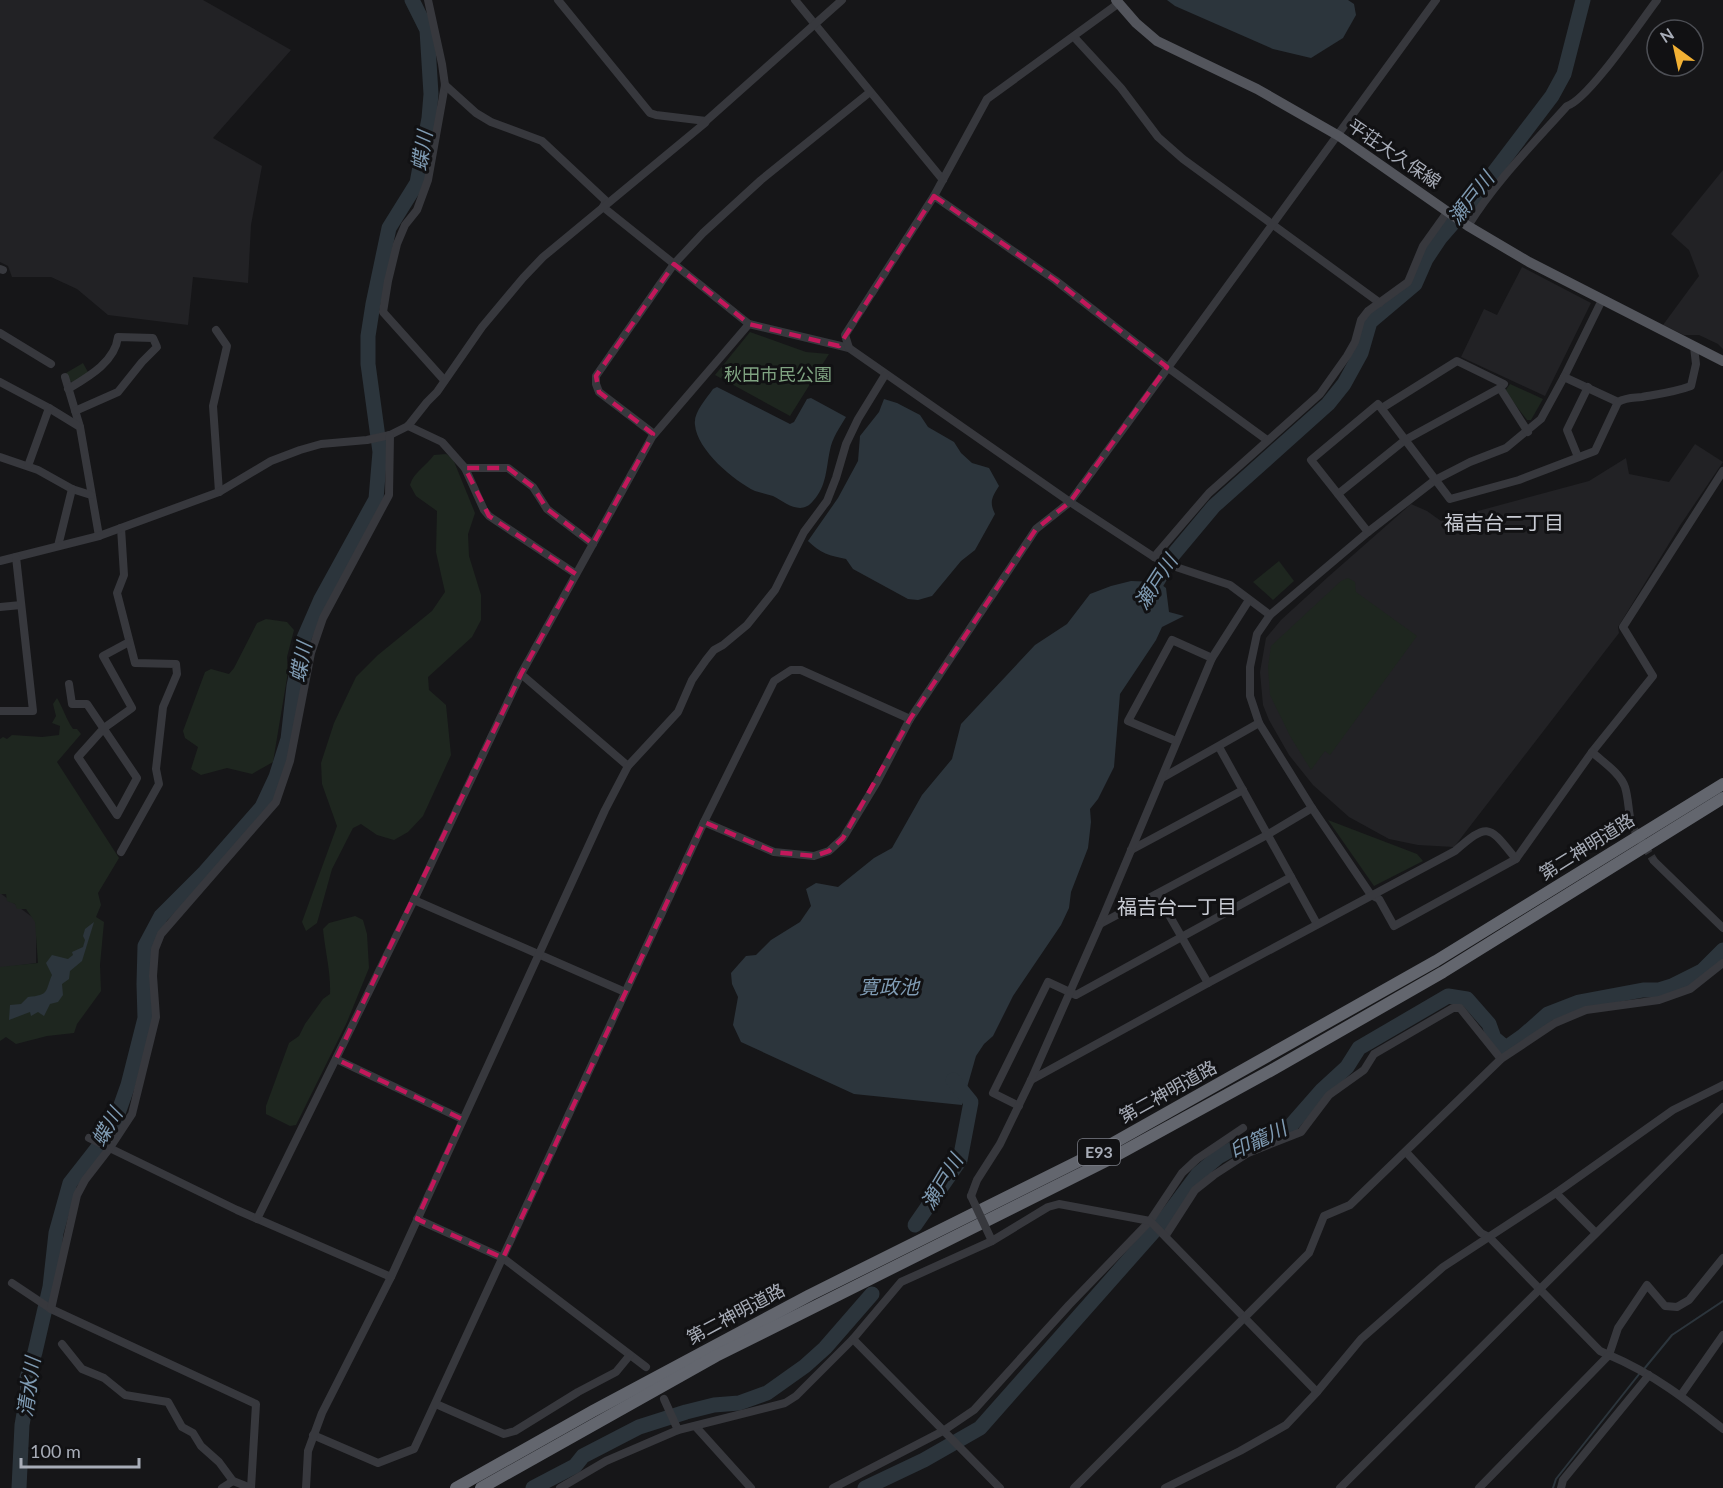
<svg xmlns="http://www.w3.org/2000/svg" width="1723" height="1488" font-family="Lato,'Noto Sans JP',sans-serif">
  <rect width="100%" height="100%" fill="#161618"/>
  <g fill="#222225">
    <path d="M0 0H203L291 50 213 138 262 166 251 225 248 283 193 277 188 325 108 315 77 289 51 277H12L8 266 0 262Z"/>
    <path d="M1723 170V349L1718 344 1699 335H1684L1663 325 1699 276 1689 250 1671 234Z"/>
    <path d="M1522 267 1591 303 1545 396 1461 357 1484 309 1497 315Z"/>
    <path d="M1695 444 1723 462 1681 524 1618 627 1619 633 1454 847 1418 845 1389 839 1349 817 1313 785 1289 755 1269 720 1263 705 1260 672 1266 638 1281 620 1328 577 1411 504 1427 511 1441 521 1589 481 1626 458 1629 474 1669 482Z"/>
    <path d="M0 893 36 920V963L0 968Z"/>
  </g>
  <g fill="#1e261f">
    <path d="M750 332 806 352 829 354 790 416 715 375Z"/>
    <path d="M83 363 89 374 74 383 70 381 66 373Z"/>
    <path d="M1510 384 1543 399 1531 420H1527L1505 391Z"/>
    <path d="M446 454 453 459 475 513 468 534 469 556 481 595V620L472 637 428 677 429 690 446 705 451 755 423 816 408 832 394 840 377 835 361 824 353 828 332 869 317 923 306 931 302 922 337 826 322 784 321 763 334 723 356 677 378 655 432 611 445 592 436 552 437 511 416 496 410 485C413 473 426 466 434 455Z"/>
    <path d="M1279 561 1294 581 1273 600 1253 582Z"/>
    <path d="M1348 578 1355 582 1356 592 1417 636 1330 755 1325 751 1311 770 1290 736 1270 695 1268 667 1271 646 1341 581Z"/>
    <path d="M266 619 287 622 294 630 287 657 288 672 273 762 252 774 227 768 201 775 191 769 198 747 185 738 183 731 205 672 211 669 229 674 234 668 257 623Z"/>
    <path d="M57 698C63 708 66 719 73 729H77L81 734 57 762 119 858 98 893 101 905 96 917 104 922 100 965 101 991 77 1024 74 1033 47 1036 16 1044 6 1037 0 1041V967L38 963 35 922 26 909H17L15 904 7 901 6 894H0V739L3 737 7 739 12 735 42 737 59 735 60 726 52 723 56 716 53 704Z"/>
    <path d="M1328 820 1417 854 1423 861 1374 886Z"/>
    <path d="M355 916 363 920 367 934 369 968 347 1022 296 1125 290 1126 266 1114V1106L289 1043 299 1036 305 1024 323 999 330 994C331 972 325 951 323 929L329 923Z"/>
  </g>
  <g fill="#2c353c">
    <path d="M1167 0H1348L1354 4 1356 15 1343 38 1311 58 1273 49 1175 6Z"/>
    <path d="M717 387 790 424 794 422 807 399 811 398 846 417C840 427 832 438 830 450 826 468 827 486 813 501 801 516 786 503 773 496 767 494 761 493 755 491 734 481 697 450 695 425 693 413 706 399 713 389Z"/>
    <path d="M884 399 897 403 920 415 928 427 954 442 961 453 972 463 989 468 999 486C992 497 989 502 995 514L975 550 961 561 932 596 918 600 908 599 853 569 846 559C830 556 820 553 808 541L838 498 858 461 860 436 879 412Z"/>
    <path d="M1131 581 1158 582 1166 588 1169 612 1184 616 1162 627 1156 640 1120 694 1114 767 1098 799 1090 809 1091 822 1088 848 1071 892 1069 908 1061 925 1013 996 993 1036 984 1044 976 1056 962 1105 854 1094 741 1042 733 1025 738 997 732 984 731 973 746 956 756 955 771 940 800 922 811 906 806 889 816 883 838 887 874 858 892 848 922 795 952 759 961 724 1035 645 1067 624 1090 594 1111 586Z"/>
    <path d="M94 922 82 961 70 971 69 979 62 984 63 995 58 1002 50 1004 44 1016 38 1012 31 1016 30 1012 9 1020 10 1005 21 1004 28 997C50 995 45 991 52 975L46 963 52 955 68 959 73 955 72 952 83 947 85 940 83 936 85 929Z"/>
  </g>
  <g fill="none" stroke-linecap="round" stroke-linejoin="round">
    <g stroke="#2c353c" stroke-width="2">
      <path d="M1644 1369 1672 1335 1723 1301"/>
      <path d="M1553 1488 1556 1479 1640 1373"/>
    </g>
    <g stroke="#2c353c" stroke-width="15">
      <path d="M1148 597 1173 555 1214 506 1328 404 1344 384 1361 353 1370 322 1415 284 1426 259 1440 238 1473 200 1552 96 1564 74 1583 0"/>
      <path d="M915 1225 960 1160 971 1102 953 1080"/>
      <path d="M19 1488 22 1425 28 1391 27 1378 35 1352 50 1287 56 1233 70 1183 106 1137 116 1119 128 1085 145 1018 144 984 145 946 161 916 205 872 262 807 276 777 288 739 294 686 304 638 321 599 376 499 380 452 368 364V336L373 304 389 228 417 183 429 118 431 94 427 30 412 0"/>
      <path d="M533 1488 575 1466 583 1456 639 1427 686 1412 714 1405 739 1403 767 1393 805 1366 825 1348 872 1294"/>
      <path d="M865 1488 924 1460 980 1428 1163 1221 1198 1174 1218 1157 1234 1148 1286 1131 1322 1090 1347 1067 1359 1048 1448 996 1467 999 1489 1024 1494 1038 1506 1048 1523 1036 1548 1014 1579 1002 1643 990H1659L1672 986 1702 971 1723 950"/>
    </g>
    <path stroke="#333438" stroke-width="8" stroke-dasharray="8 4" stroke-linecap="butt" d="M1632 826 1654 861"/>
    <g stroke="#37383d" stroke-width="8">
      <path d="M428 0 442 64 445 85 428 180 417 210 405 225 397 244 388 281 383 312 444 380"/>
      <path d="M558 0 650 113 656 115 706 121"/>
      <path d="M795 0 943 180"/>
      <path d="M1074 37 1121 88 1158 137 1183 159 1380 303"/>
      <path d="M445 85 476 113 491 122 542 141 606 201 603 207"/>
      <path d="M934 196 1055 280 1167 367 1267 440"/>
      <path d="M603 207 749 324 849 348 1070 502 1154 557 1170 565 1230 585 1270 615"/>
      <path d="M1468 226C1495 182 1533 144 1567 106 1588 100 1641 21 1657 0"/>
      <path d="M0 269 3 270"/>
      <path d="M1602 300 1564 377 1541 419 1506 448 1470 462 1435 480 1368 532 1270 615 1257 634 1250 667V696L1259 723 1312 808 1371 895 1379 899 1394 926 1516 859 1592 752 1653 676 1623 627 1723 471"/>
      <path d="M216 330 227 346 213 406 219 492"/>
      <path d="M0 333 51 364"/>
      <path d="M849 348 845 335 934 196 987 99 1119 3"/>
      <path d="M65 377 80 427"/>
      <path d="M1564 377 1618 402"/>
      <path d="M0 382 49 408 80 427 99 536"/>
      <path d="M68 389C88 377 115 362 118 337L153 338 157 347 142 362 118 392 75 411"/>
      <path d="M1382 408 1457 361 1504 384 1500 388 1528 432"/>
      <path d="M408 426 442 442 465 468 484 510 489 516 576 574"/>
      <path d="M654 434 599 392 596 384V376L674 264 703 233 761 180 870 92"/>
      <path d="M0 457 38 470 72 489 91 495"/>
      <path d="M1578 457 1567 430 1588 387"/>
      <path d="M28 466 49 408"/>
      <path d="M465 468H508L533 487 547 509 593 544"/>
      <path d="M1338 494 1405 440 1500 388"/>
      <path d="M121 528 124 575 117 593 135 663 176 664 177 674 163 707 156 769 159 784 121 852"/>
      <path d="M1368 532 1311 460 1378 404 1450 499 1519 480 1595 451 1618 402C1627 397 1633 398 1642 397 1659 394 1675 392 1691 386L1696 364 1694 347"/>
      <path d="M58 546 72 489"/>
      <path d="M1154 557 1209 493 1320 394 1347 356 1355 342 1361 320 1368 311 1408 282 1423 246 1448 211"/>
      <path d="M0 561 99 536 219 492 271 461 300 450 321 444 367 440 390 435 408 426 427 402 437 392 482 327 523 278 543 257 705 123 706 121 842 0"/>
      <path d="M0 607 21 605"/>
      <path d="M521 674 628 766"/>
      <path d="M69 684 72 704H87L137 778 117 815 78 757 104 728 132 708 103 656 129 642"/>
      <path d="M0 711H33L16 557"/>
      <path d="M1176 741 1128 721 1172 640 1212 658"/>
      <path d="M1219 747 1317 924"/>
      <path d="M1592 752C1603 762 1620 773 1625 787 1629 800 1628 813 1632 826"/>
      <path d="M1162 778 1259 723"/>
      <path d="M704 822 774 852 814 856 829 851 843 838 877 782 910 719 1036 529 1070 502 1436 0"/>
      <path d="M1131 850 1243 790"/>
      <path d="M1654 861 1723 928"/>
      <path d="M1157 894 1208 983"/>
      <path d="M414 900 625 992"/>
      <path d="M1100 924 1267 835 1312 808"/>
      <path d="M336 1059 462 1119"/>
      <path d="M1031 1080 1208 983 1455 851C1489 821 1489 826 1516 859"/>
      <path d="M1019 1106 993 1093 1048 982 1076 995 1291 877"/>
      <path d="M89 1138 237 1210 391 1277"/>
      <path d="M1406 1152 1481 1233 1489 1237 1600 1351 1609 1355 1618 1328 1647 1285 1665 1306 1677 1307 1689 1300 1723 1258"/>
      <path d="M1556 1193 1596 1233"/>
      <path d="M971 1196 977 1180 1000 1144 1031 1080 1100 924 1212 658 1249 600"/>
      <path d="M257 1219 414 900 521 674 652 437 749 324"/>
      <path d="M417 1219 503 1258 646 1367"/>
      <path d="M1166 1235 1195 1190 1214 1175 1248 1153 1301 1132 1329 1095 1364 1070 1374 1054 1453 1008H1460L1501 1059"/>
      <path d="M12 1283 51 1309 256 1404 251 1488"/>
      <path d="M51 1309 77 1195 85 1180 109 1149 132 1114 156 1017 153 976 155 949 161 934 276 802 290 761 311 653 323 618 389 495 390 435"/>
      <path d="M62 1344 82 1369 104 1378 125 1395 168 1402 182 1427 193 1433 201 1446 219 1462 233 1481 251 1488"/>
      <path d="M1681 1395 1723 1335"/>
      <path d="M664 1399 678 1430"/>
      <path d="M436 1404 504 1434 515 1431 578 1392 616 1372 630 1355"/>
      <path d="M696 1427 751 1488"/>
      <path d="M313 1435 378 1463 414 1449 704 822 774 681 791 670H801L910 719"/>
      <path d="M222 1488 233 1481"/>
      <path d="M306 1488 308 1451 322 1413 391 1277 605 810 628 766 678 712 692 680 706 660 714 650 723 645 747 625 775 590 804 532 827 501 836 478 846 444 858 419 885 375"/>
      <path d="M560 1488 606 1461 678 1430 785 1403 796 1396 853 1339"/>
      <path d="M833 1488 943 1431 974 1410 1069 1305 1150 1221 1182 1173 1197 1159 1243 1128"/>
      <path d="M1000 1488 853 1339 901 1282 992 1241 1048 1207 1059 1204 1150 1221 1317 1392"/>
      <path d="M1074 1488 1309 1253 1324 1216 1350 1205 1501 1059 1555 1023 1586 1010 1659 1000 1690 989 1723 963"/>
      <path d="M1165 1488 1240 1451 1286 1425 1317 1392 1361 1339 1443 1267 1556 1193 1673 1110 1723 1085"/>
      <path d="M1340 1488 1723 1107"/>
      <path d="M1479 1488 1609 1355C1652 1373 1687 1400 1723 1429"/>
      <path d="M1561 1488 1563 1480 1649 1375"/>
    </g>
    <path stroke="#53555c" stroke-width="10" d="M1116 0 1136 23 1157 41 1257 89 1339 136 1468 226 1529 262 1723 361"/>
    <g stroke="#63666e" stroke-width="12">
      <path d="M456 1488 593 1411 810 1295 1101 1150 1436 961 1723 784"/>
      <path d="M481 1488 716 1356 1106 1161 1272 1070 1443 972 1723 798"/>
    </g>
    <path stroke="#37383d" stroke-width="8" d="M971 1196 992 1241"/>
  </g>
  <path fill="none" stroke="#c2185b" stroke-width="4.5" stroke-dasharray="12 8" stroke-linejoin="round" d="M934 196 1055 280 1167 367 1070 502 1036 529 910 719 843 838 829 851 814 856 774 852 704 822 503 1258 417 1219 462 1119 336 1059 521 674 576 574 489 516 465 468H508L533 487 547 509 593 544 653 434 599 392 596 376 674 264 749 324 839 346Z"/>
  <g text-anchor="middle" stroke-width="6" stroke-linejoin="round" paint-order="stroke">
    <rect fill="#111113" stroke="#7b7e86" stroke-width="1.5" x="1078" y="1139" width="42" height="26" rx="4.5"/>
    <g font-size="16" font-weight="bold" fill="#a8adb8">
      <text x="1099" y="1158">E93</text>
    </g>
    <g font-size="18" fill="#a8adb8" stroke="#111113">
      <text transform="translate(1394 154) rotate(34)" y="6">平荘大久保線</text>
      <text transform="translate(1587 847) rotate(-32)" y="6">第二神明道路</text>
      <text transform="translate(1168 1092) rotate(-29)" y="6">第二神明道路</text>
      <text transform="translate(736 1314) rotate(-28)" y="6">第二神明道路</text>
    </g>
    <g font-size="18" fill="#7fa381" stroke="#111113">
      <text x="778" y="381">秋田市民公園</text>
    </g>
    <g font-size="20" font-style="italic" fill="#7f9bb3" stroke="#111113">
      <text transform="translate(422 151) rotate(-81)" y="7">蝶川</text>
      <text transform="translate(1471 198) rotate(-52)" y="7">瀬戸川</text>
      <text transform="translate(1156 582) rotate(-57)" y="7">瀬戸川</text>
      <text transform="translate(301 662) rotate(-79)" y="7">蝶川</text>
      <text x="889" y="994">寛政池</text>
      <text transform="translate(107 1127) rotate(-60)" y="7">蝶川</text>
      <text transform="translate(1258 1140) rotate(-25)" y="7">印籠川</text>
      <text transform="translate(942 1182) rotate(-59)" y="7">瀬戸川</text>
      <text transform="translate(29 1387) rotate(-82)" y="7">清水川</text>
    </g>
    <g font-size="20" fill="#c9ccd4" stroke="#111113">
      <text x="1504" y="530">福吉台二丁目</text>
      <text x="1177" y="914">福吉台一丁目</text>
    </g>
  </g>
  <g transform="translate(1675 48) rotate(327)"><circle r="28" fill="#111113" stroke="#4d4f55" stroke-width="1.5"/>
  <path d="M0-4.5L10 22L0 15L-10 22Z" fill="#f2b134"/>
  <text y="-9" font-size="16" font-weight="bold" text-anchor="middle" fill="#a8adb8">N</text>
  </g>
  <path d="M21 1458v9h118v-9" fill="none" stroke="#a8adb8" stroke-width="3"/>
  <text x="30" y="1458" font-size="18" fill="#a8adb8" stroke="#111113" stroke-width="4.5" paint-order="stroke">100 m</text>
</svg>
